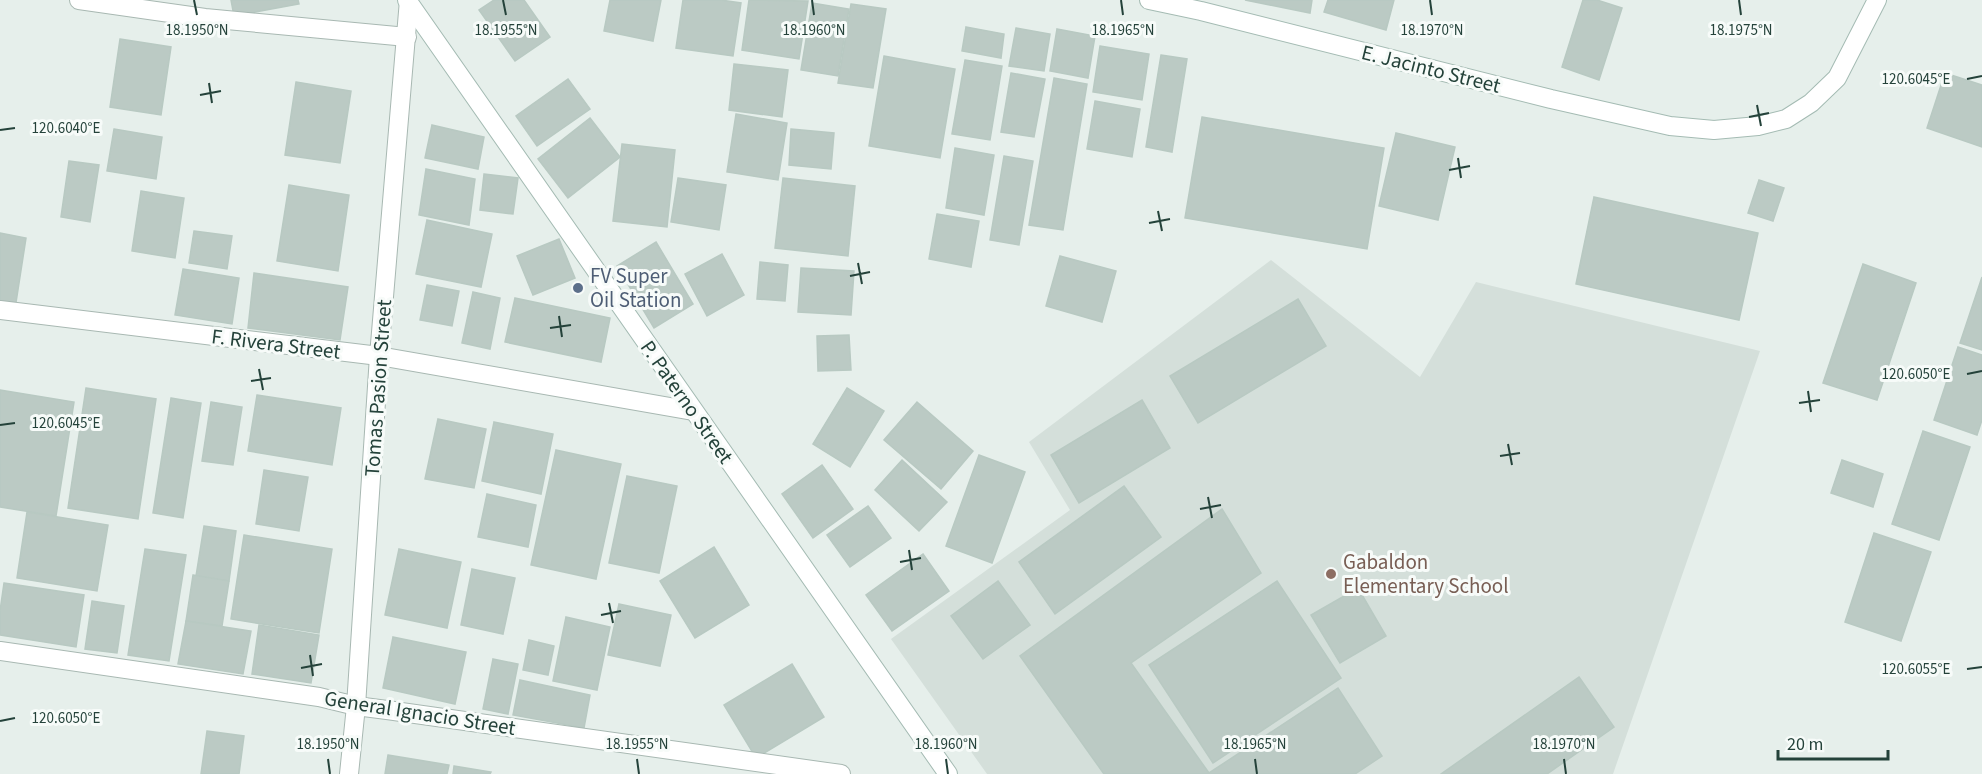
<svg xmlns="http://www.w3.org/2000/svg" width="1982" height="774" font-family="'Source Sans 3',sans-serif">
  <rect width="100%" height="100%" fill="#e6efeb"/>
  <path fill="#d4dfda" d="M1271 260 1420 377 1476 282 1760 351 1613 774H987L891 639 1070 510 1029 442Z"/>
  <g fill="#bbcac4" stroke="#b8c9c2" stroke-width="1.5">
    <path d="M231 0H298L299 4 234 16Z"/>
    <path d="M494 0H524L550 37 515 61 479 10Z"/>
    <path d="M610 0H661L653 41 604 31Z"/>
    <path d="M683 0H721L741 3 733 56 676 48Z"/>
    <path d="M749 0 808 1 799 59 742 50Z"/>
    <path d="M1245 0H1312L1310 13Z"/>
    <path d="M1328 0H1394L1386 30 1324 12Z"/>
    <path d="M1583 0H1597L1622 8 1599 80 1562 67Z"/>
    <path d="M812 3 849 9 838 76 801 70Z"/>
    <path d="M851 4 886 9 873 88 838 83Z"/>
    <path d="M966 27 1004 34 1001 58 962 51Z"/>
    <path d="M1016 28 1050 34 1044 71 1009 66Z"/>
    <path d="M1057 29 1095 36 1088 78 1050 71Z"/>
    <path d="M120 39 171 47 161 115 110 107Z"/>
    <path d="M1100 46 1149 54 1142 100 1093 92Z"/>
    <path d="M1161 55 1187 59 1172 152 1146 147Z"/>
    <path d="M884 56 955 69 940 158 869 146Z"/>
    <path d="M965 60 1002 66 990 140 952 134Z"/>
    <path d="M734 64 788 70 782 117 729 110Z"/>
    <path d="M1011 73 1045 79 1034 137 1001 132Z"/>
    <path d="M1945 73 1982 85V147L1927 128Z"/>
    <path d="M1054 78 1087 84 1063 230 1029 225Z"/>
    <path d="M568 79 590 109 537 146 516 116Z"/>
    <path d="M296 82 351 91 340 163 285 155Z"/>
    <path d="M1095 101 1140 109 1132 157 1087 149Z"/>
    <path d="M736 114 787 123 778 180 727 172Z"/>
    <path d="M1202 117 1384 148 1367 249 1185 218Z"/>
    <path d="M590 118 620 157 568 198 538 159Z"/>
    <path d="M432 125 484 137 478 169 425 158Z"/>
    <path d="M114 129 162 137 156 179 107 171Z"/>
    <path d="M791 129 834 133 831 169 789 165Z"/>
    <path d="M1396 133 1455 147 1438 220 1379 206Z"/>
    <path d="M622 144 675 150 667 227 613 221Z"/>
    <path d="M955 148 994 155 984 215 946 208Z"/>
    <path d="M1004 156 1033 161 1019 245 990 240Z"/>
    <path d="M69 161 99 165 90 222 61 217Z"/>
    <path d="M426 169 475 179 469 225 419 215Z"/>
    <path d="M484 174 518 178 513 214 480 210Z"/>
    <path d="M678 178 726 185 719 230 671 222Z"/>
    <path d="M783 178 855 186 848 256 775 248Z"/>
    <path d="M1759 180 1784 188 1773 221 1748 213Z"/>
    <path d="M289 185 349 195 338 271 277 261Z"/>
    <path d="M141 191 184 198 175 258 132 251Z"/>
    <path d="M1594 197 1758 233 1739 320 1576 284Z"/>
    <path d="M937 214 979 221 971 267 929 259Z"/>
    <path d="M427 220 492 234 481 287 416 274Z"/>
    <path d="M194 231 232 236 227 269 189 263Z"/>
    <path d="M0 233 26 238 15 309 0 307Z"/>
    <path d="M559 239 575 278 533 295 517 256Z"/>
    <path d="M656 242 693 304 654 328 617 266Z"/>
    <path d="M722 254 744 295 707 316 685 274Z"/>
    <path d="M1060 256 1116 271 1102 322 1046 306Z"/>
    <path d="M760 262 788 265 785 301 757 299Z"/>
    <path d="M1863 264 1916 283 1877 400 1823 383Z"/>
    <path d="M801 268 854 271 851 315 798 312Z"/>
    <path d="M183 269 239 278 232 324 175 315Z"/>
    <path d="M254 273 348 287 340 340 248 328Z"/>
    <path d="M1982 277V350L1960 343Z"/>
    <path d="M427 285 459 291 452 326 420 320Z"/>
    <path d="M473 292 500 298 490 349 462 343Z"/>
    <path d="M515 298 610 318 601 362 505 342Z"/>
    <path d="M1298 299 1326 346 1198 423 1170 376Z"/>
    <path d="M849 335 851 370 818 371 817 336Z"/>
    <path d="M1958 347 1982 355V420L1977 435 1934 420Z"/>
    <path d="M86 388 156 399 138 519 68 508Z"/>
    <path d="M847 388 884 411 850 467 813 444Z"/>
    <path d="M0 390 74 402 56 516 0 507Z"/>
    <path d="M257 395 341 408 332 465 248 451Z"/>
    <path d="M171 398 201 403 183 518 153 513Z"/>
    <path d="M1142 400 1170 448 1079 503 1051 455Z"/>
    <path d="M211 402 242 407 233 465 202 461Z"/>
    <path d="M917 402 973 451 941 489 884 440Z"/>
    <path d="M438 419 486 429 474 488 425 479Z"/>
    <path d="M494 422 553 434 541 494 482 481Z"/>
    <path d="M1923 431 1970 447 1939 540 1892 524Z"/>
    <path d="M556 450 621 464 596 579 531 565Z"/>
    <path d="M979 455 1025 472 992 563 946 546Z"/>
    <path d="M902 460 947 502 919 531 875 490Z"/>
    <path d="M1842 460 1883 474 1873 507 1831 493Z"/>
    <path d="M822 465 853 509 813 538 782 494Z"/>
    <path d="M264 470 308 477 299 531 256 524Z"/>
    <path d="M627 476 677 486 659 573 609 563Z"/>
    <path d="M1124 486 1161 537 1055 614 1019 562Z"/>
    <path d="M487 494 536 505 528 547 478 537Z"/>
    <path d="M868 506 891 538 850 567 827 535Z"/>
    <path d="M1222 509 1261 573 1131 663 1209 773 1338 688 1382 756 1355 774H1104L1020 656Z"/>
    <path d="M27 512 108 525 97 591 17 578Z"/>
    <path d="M204 526 236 531 229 581 196 576Z"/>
    <path d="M1874 533 1931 552 1901 641 1845 622Z"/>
    <path d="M244 535 332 549 319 633 231 619Z"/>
    <path d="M714 547 749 605 695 638 660 581Z"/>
    <path d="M145 549 186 555 169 661 128 655Z"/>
    <path d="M399 549 461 562 447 628 385 615Z"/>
    <path d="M923 554 949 591 892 631 866 595Z"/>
    <path d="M472 569 515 578 503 634 461 625Z"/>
    <path d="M193 575 229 581 222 626 186 621Z"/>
    <path d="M998 581 1030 625 983 659 951 616Z"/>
    <path d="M1277 581 1341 678 1213 763 1149 665Z"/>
    <path d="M4 583 84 595 76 647 0 635V611Z"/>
    <path d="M1358 588 1386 636 1340 663 1311 615Z"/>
    <path d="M92 601 124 606 117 653 85 649Z"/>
    <path d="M619 604 671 615 660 666 608 655Z"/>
    <path d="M566 617 610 627 597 690 553 681Z"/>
    <path d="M186 621 251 631 243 674 178 664Z"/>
    <path d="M259 625 319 635 311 683 252 674Z"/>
    <path d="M393 637 466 652 455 704 383 688Z"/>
    <path d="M529 640 554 646 548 675 523 670Z"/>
    <path d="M493 659 518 664 508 714 483 709Z"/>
    <path d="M792 664 824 717 756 758 724 705Z"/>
    <path d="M1579 677 1614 727 1547 774H1441Z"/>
    <path d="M520 680 590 695 584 728 513 715Z"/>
    <path d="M207 731 244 736 239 774H201Z"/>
    <path d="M388 755 449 765 447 774H385Z"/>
    <path d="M454 766 491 772 490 774H453Z"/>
  </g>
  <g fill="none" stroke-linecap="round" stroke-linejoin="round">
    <defs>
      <g id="street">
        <path d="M79 0 205 18 407 37"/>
        <path d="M0 310 379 356 693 411"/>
        <path d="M0 651 319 697 356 706 387 710 841 774"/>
        <path d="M349 774 356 706 379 356 409 0"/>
      </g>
      <g id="secondary">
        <path d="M407 0 948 774"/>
        <path d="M1149 0 1201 11 1551 99 1670 126 1714 130 1758 126 1786 119 1811 103 1837 78 1877 0"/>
      </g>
    </defs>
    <use href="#street" stroke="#a8b8b2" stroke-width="20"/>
    <use href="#secondary" stroke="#a4bbb3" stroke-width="20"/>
    <use href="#street" stroke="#fff" stroke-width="18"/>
    <use href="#secondary" stroke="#fff" stroke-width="18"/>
  </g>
  <path fill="none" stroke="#24423a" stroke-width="2" d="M194 0 197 15M503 0 506 15M812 0 814 15M1121 0 1123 15M1430 0 1432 15M1739 0 1741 15M1967 79 1982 76M209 83 212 103M200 95 221 91M1757 105 1761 126M1749 117 1769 113M0 130 15 128M1458 158 1461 178M1449 170 1470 166M1158 211 1162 231M1149 223 1170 219M858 263 862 284M850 276 870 272M559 316 562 337M550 328 571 325M259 369 263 390M1967 374 1982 371M251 381 271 378M1808 391 1811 412M1799 403 1820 400M0 425 15 423M1508 444 1512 465M1500 456 1520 453M1208 497 1212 518M1200 509 1221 505M909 550 912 570M900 562 921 558M609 603 613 623M601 615 621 611M310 655 313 676M301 668 322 664M1967 669 1982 667M0 721 15 718M328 759 330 774M637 759 639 774M946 759 948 774M1255 759 1257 774M1564 759 1566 774"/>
  <circle fill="#5c6f8a" stroke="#f7fbf9" stroke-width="2" cx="578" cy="288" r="6"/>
  <circle fill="#8d6e63" stroke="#f7fbf9" stroke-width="2" cx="1331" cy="574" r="6"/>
  <g text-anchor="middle" stroke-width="6" stroke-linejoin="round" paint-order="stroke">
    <g font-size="21" fill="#24423a" stroke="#f7fbf9">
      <text transform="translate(1431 69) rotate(14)" y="7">E. Jacinto Street</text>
      <text transform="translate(276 344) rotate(7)" y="7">F. Rivera Street</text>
      <text transform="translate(378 388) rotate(-86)" y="7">Tomas Pasion Street</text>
      <text transform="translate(687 402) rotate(55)" y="7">P. Paterno Street</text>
      <text transform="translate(420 713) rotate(9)" y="7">General Ignacio Street</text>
    </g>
    <g font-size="21" fill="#4e5e75" stroke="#f7fbf9" text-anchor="start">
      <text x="590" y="283">FV Super<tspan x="590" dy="24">Oil Station</tspan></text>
    </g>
    <g font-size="21" fill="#785e54" stroke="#f7fbf9" text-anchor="start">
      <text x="1343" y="569">Gabaldon<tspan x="1343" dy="24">Elementary School</tspan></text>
    </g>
  </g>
  <g font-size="15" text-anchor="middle" fill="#24423a" stroke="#f7fbf9" stroke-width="6" stroke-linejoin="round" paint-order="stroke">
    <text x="197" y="35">18.1950°N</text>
    <text x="506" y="35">18.1955°N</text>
    <text x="814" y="35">18.1960°N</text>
    <text x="1123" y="35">18.1965°N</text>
    <text x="1432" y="35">18.1970°N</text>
    <text x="1741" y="35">18.1975°N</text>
    <text x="1916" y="84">120.6045°E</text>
    <text x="66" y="133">120.6040°E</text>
    <text x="1916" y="379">120.6050°E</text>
    <text x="66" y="428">120.6045°E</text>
    <text x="1916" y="674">120.6055°E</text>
    <text x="66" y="723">120.6050°E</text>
    <text x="328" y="749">18.1950°N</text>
    <text x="637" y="749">18.1955°N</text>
    <text x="946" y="749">18.1960°N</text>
    <text x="1255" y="749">18.1965°N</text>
    <text x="1564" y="749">18.1970°N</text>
  </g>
  <path d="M1778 750v9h110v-9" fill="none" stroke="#24423a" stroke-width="3"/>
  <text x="1787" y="750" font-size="18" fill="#24423a" stroke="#f7fbf9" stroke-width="4.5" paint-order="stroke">20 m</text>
</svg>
